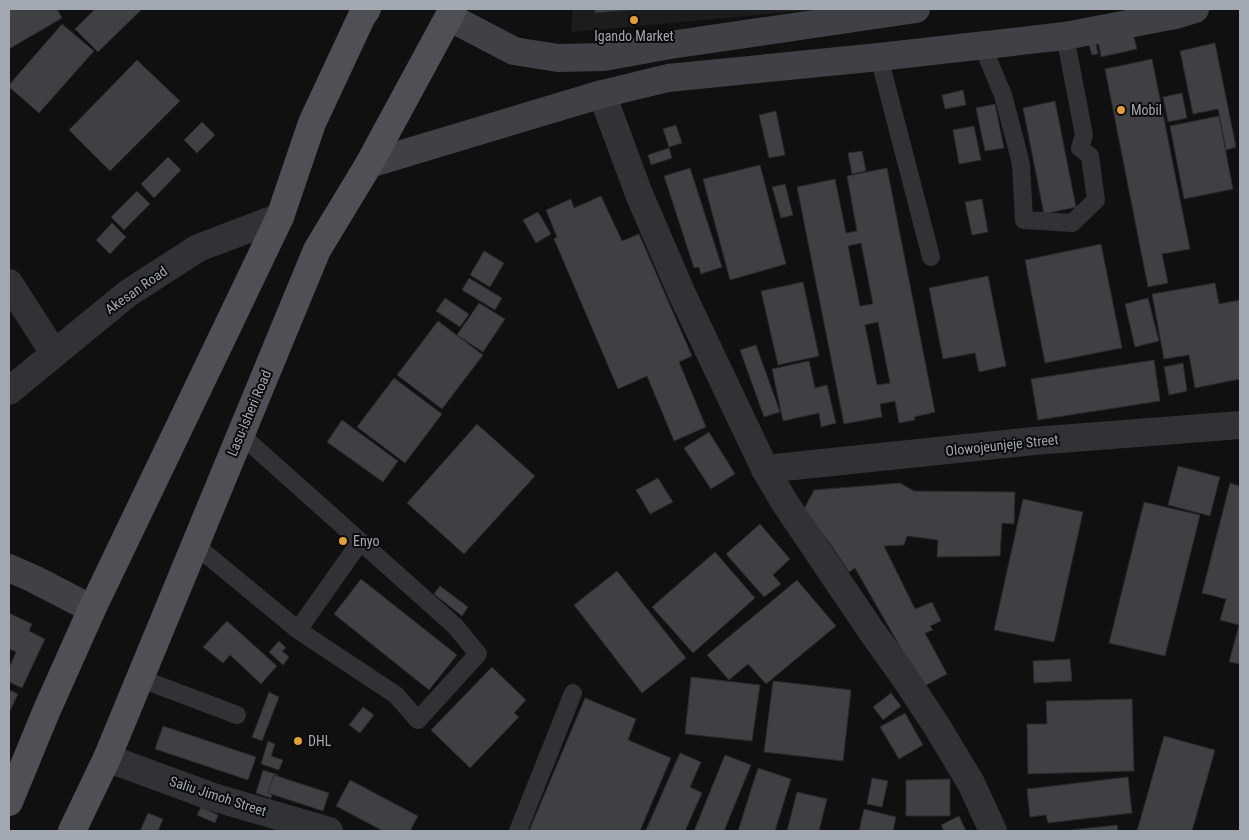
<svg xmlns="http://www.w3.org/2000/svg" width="1249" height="840" font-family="'Roboto Condensed',sans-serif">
  <rect width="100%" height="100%" fill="#101011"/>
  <path fill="#1c1c1e" d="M573 9H823L571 32Z"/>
  <g fill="#3f4044" stroke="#2a2a2d" fill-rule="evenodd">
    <path d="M9 9H57L62 18 9 49Z"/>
    <path d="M95 9H142L98 52 75 29Z"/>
    <path d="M595 9H640L595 13Z"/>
    <path d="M62 24 94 51 39 113 9 87V85Z"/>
    <path d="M1133 33 1137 49 1101 57 1098 40Z"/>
    <path d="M1215 43 1236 147 1226 150 1218 109 1193 114 1180 51Z"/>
    <path d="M1096 44 1098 54 1092 55 1089 45Z"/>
    <path d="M1152 59 1190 249 1162 254 1168 283 1148 287 1105 69Z"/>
    <path d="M137 60 180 101 110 171 69 130Z"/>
    <path d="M963 90 966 105 945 109 942 95Z"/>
    <path d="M1182 93 1187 118 1168 122 1163 97Z"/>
    <path d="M1055 101 1076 207 1044 214 1023 108Z"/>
    <path d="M995 104 1004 148 985 151 976 108Z"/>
    <path d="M776 111 785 155 769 158 759 115Z"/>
    <path d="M1219 116 1233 189 1184 199 1170 126Z"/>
    <path d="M202 122 215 135 197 153 184 140Z"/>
    <path d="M676 125 682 143 669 147 663 129Z"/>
    <path d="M974 126 981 160 959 164 953 130Z"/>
    <path d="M669 148 672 158 651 165 648 155Z"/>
    <path d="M862 151 866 171 852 174 848 153Z"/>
    <path d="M168 157 181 170 154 198 141 184Z"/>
    <path d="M760 165 786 264 730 280 703 179Z"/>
    <path d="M690 168 722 267 701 274 699 267 694 268 664 176Z"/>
    <path d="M887 168 935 412 914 417 915 420 899 423 895 401 880 404 882 417 844 424 797 187 835 179 846 233 857 231 847 176ZM861 243 873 304 860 306 848 246ZM878 322 890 383 877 385 865 325Z"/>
    <path d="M785 184 793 215 781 218 772 187Z"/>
    <path d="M137 191 150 204 124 230 111 217Z"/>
    <path d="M601 196 622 241 639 234 692 356 679 362 706 427 674 441 647 376 618 389 554 239 557 237 546 210 571 199 574 208Z"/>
    <path d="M982 199 988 232 972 235 965 202Z"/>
    <path d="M538 212 551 234 536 243 523 220Z"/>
    <path d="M112 223 126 237 110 254 96 240Z"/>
    <path d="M1101 244 1122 348 1045 363 1025 260Z"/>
    <path d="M484 251 504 263 490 287 470 275Z"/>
    <path d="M988 276 1006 366 979 372 975 353 943 359 929 288Z"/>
    <path d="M469 278 502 298 495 310 462 290Z"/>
    <path d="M803 282 819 356 778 365 761 291Z"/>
    <path d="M1215 283 1219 304 1240 300V379L1195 388 1189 355 1164 359 1152 294Z"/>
    <path d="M445 298 469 314 460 327 436 311Z"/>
    <path d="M1148 298 1159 341 1135 347 1125 304Z"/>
    <path d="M479 303 505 319 483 352 457 335Z"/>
    <path d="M438 321 483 355 442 409 397 375Z"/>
    <path d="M756 345 780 412 764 417 740 350Z"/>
    <path d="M1154 360 1160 401 1038 420 1031 379Z"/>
    <path d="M809 361 815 388 827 385 836 423 821 427 819 413 783 421 772 369Z"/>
    <path d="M1183 363 1187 391 1169 395 1164 367Z"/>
    <path d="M394 378 442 414 405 463 357 427Z"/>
    <path d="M342 420 398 461 383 482 327 442Z"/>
    <path d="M477 424 535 476 464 554 407 503Z"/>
    <path d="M709 432 735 474 711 489 684 448Z"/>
    <path d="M1178 466 1220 477 1210 516 1168 505Z"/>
    <path d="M658 478 673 502 650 514 636 490Z"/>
    <path d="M900 483 914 491 1015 492 1014 524 1002 523 1000 556 937 557 938 540 907 536 904 545 884 546 915 609 932 602 941 621 930 626 933 630 925 633 947 674 923 687 855 568 849 572 829 542 803 511 814 490Z"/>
    <path d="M1230 483 1240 486V664L1229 662 1239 625 1220 620 1226 599 1202 593Z"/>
    <path d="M1023 499 1083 512 1054 642 994 630Z"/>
    <path d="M1144 502 1200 515 1165 656 1109 643Z"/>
    <path d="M760 524 790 559 773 575 781 584 764 597 726 554Z"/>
    <path d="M715 552 755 598 693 653 652 607Z"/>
    <path d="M617 571 686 658 642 693 574 605Z"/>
    <path d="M361 579 457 655 429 690 334 614Z"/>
    <path d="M797 580 836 626 766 684 748 664 729 680 707 655Z"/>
    <path d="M440 586 468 607 462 616 434 594Z"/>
    <path d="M9 613 32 624 29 631 45 639 22 688 9 682V668L16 652 9 649Z"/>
    <path d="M227 621 277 666 261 684 230 655 223 663 203 647Z"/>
    <path d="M279 641 286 648 282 651 289 657 283 665 269 652Z"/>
    <path d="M1070 659 1072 681 1034 683 1033 661Z"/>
    <path d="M492 667 526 700 514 713 519 717 470 768 431 730Z"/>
    <path d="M691 677 760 685 752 741 685 734Z"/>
    <path d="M773 681 851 690 843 761 764 752Z"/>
    <path d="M9 690 18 694 9 713Z"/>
    <path d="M269 692 279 697 262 741 252 737Z"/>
    <path d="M891 693 901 706 883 720 873 707Z"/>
    <path d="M585 698 636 719 628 740 671 758 640 831H529Z"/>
    <path d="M1132 699 1134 771 1028 774 1027 724H1047L1046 701Z"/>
    <path d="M363 707 374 715 360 733 349 725Z"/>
    <path d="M905 713 923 745 899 759 880 727Z"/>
    <path d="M163 726 256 757 248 780 155 749Z"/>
    <path d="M1164 736 1215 750 1192 831H1137Z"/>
    <path d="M268 741 275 744 271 756 283 760 279 770 261 764Z"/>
    <path d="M680 753 701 762 690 787 702 793 685 831H648L646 830Z"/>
    <path d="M725 755 751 765 724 831H694Z"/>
    <path d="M758 768 791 779 775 831H738Z"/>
    <path d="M263 770 278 775 271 798 256 793Z"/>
    <path d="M274 775 329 793 323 811 268 793Z"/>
    <path d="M1128 777 1132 813 1048 823 1046 815 1030 817 1027 789Z"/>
    <path d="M872 778 888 781 882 807 867 804Z"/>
    <path d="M950 779V816H906V780Z"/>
    <path d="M350 780 418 816 410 831H383L336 806Z"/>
    <path d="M797 792 827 799 819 831H787Z"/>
    <path d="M201 807 218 815 215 823 197 815Z"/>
    <path d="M864 809 896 817 893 831H859Z"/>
    <path d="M148 813 163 819 158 831H140Z"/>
    <path d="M959 816 966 831H944L941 825Z"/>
    <path d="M1117 825 1118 831H1062Z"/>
  </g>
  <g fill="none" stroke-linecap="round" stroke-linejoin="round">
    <g stroke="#313236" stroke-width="18">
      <path d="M982 45 1003 95 1018 152 1021 165 1024 220 1072 223 1096 200 1090 156 1080 148 1084 135 1065 36"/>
      <path d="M879 57 931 257"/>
      <path d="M195 545 298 630 396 695 418 720 478 654 455 626 240 434"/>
      <path d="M298 630 360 542"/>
      <path d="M139 678 237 715"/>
      <path d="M518 831 573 693"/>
    </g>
    <g stroke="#313236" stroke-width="28">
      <path d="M602 94 639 194 682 294 765 469 785 503 870 629 903 675 936 725 971 783 993 831"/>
      <path d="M9 283 54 353"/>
      <path d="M765 469 1034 441 1240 425"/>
      <path d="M107 758 213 797 329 831"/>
    </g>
    <path stroke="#313236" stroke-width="28" d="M9 391 127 294 198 248 280 217"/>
    <g stroke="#404146" stroke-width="28">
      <path d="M449 17 514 51 558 58 604 57 670 45 916 9"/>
      <path d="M369 164 602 94 668 78 879 57 1065 36 1175 15 1195 9"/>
      <path d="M9 568 34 579 92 609"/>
    </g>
    <g stroke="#4e5055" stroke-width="28">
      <path d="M9 802 46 712 92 609 280 217 312 123 362 16 367 9"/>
      <path d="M72 831 107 758 317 250 369 164 453 9"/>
    </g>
  </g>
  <g fill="#e19e39" stroke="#0b0b0c" stroke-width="2">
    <circle cx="634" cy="20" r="5"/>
    <circle cx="1121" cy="110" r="5"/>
    <circle cx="343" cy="541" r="5"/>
    <circle cx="298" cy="741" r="5"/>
  </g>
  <g text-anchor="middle" stroke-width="4" stroke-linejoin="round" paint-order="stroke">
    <g font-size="14" fill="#a2a8b1" stroke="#0b0b0c" text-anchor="start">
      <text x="634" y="41" text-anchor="middle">Igando Market</text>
      <text x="1131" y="115">Mobil</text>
      <text x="353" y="546">Enyo</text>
      <text x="308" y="746">DHL</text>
    </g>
    <g font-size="14" fill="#a2a8b1" stroke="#0b0b0c">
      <text transform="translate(136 290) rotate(-35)" y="5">Akesan Road</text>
      <text transform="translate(249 413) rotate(-67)" y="5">Lasu-Isheri Road</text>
      <text transform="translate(1002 445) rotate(-6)" y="5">Olowojeunjeje Street</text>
      <text transform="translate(218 796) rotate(18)" y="5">Saliu Jimoh Street</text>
    </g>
  </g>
  <rect width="1249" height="840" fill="none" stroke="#a2a8b1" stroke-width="20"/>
</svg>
